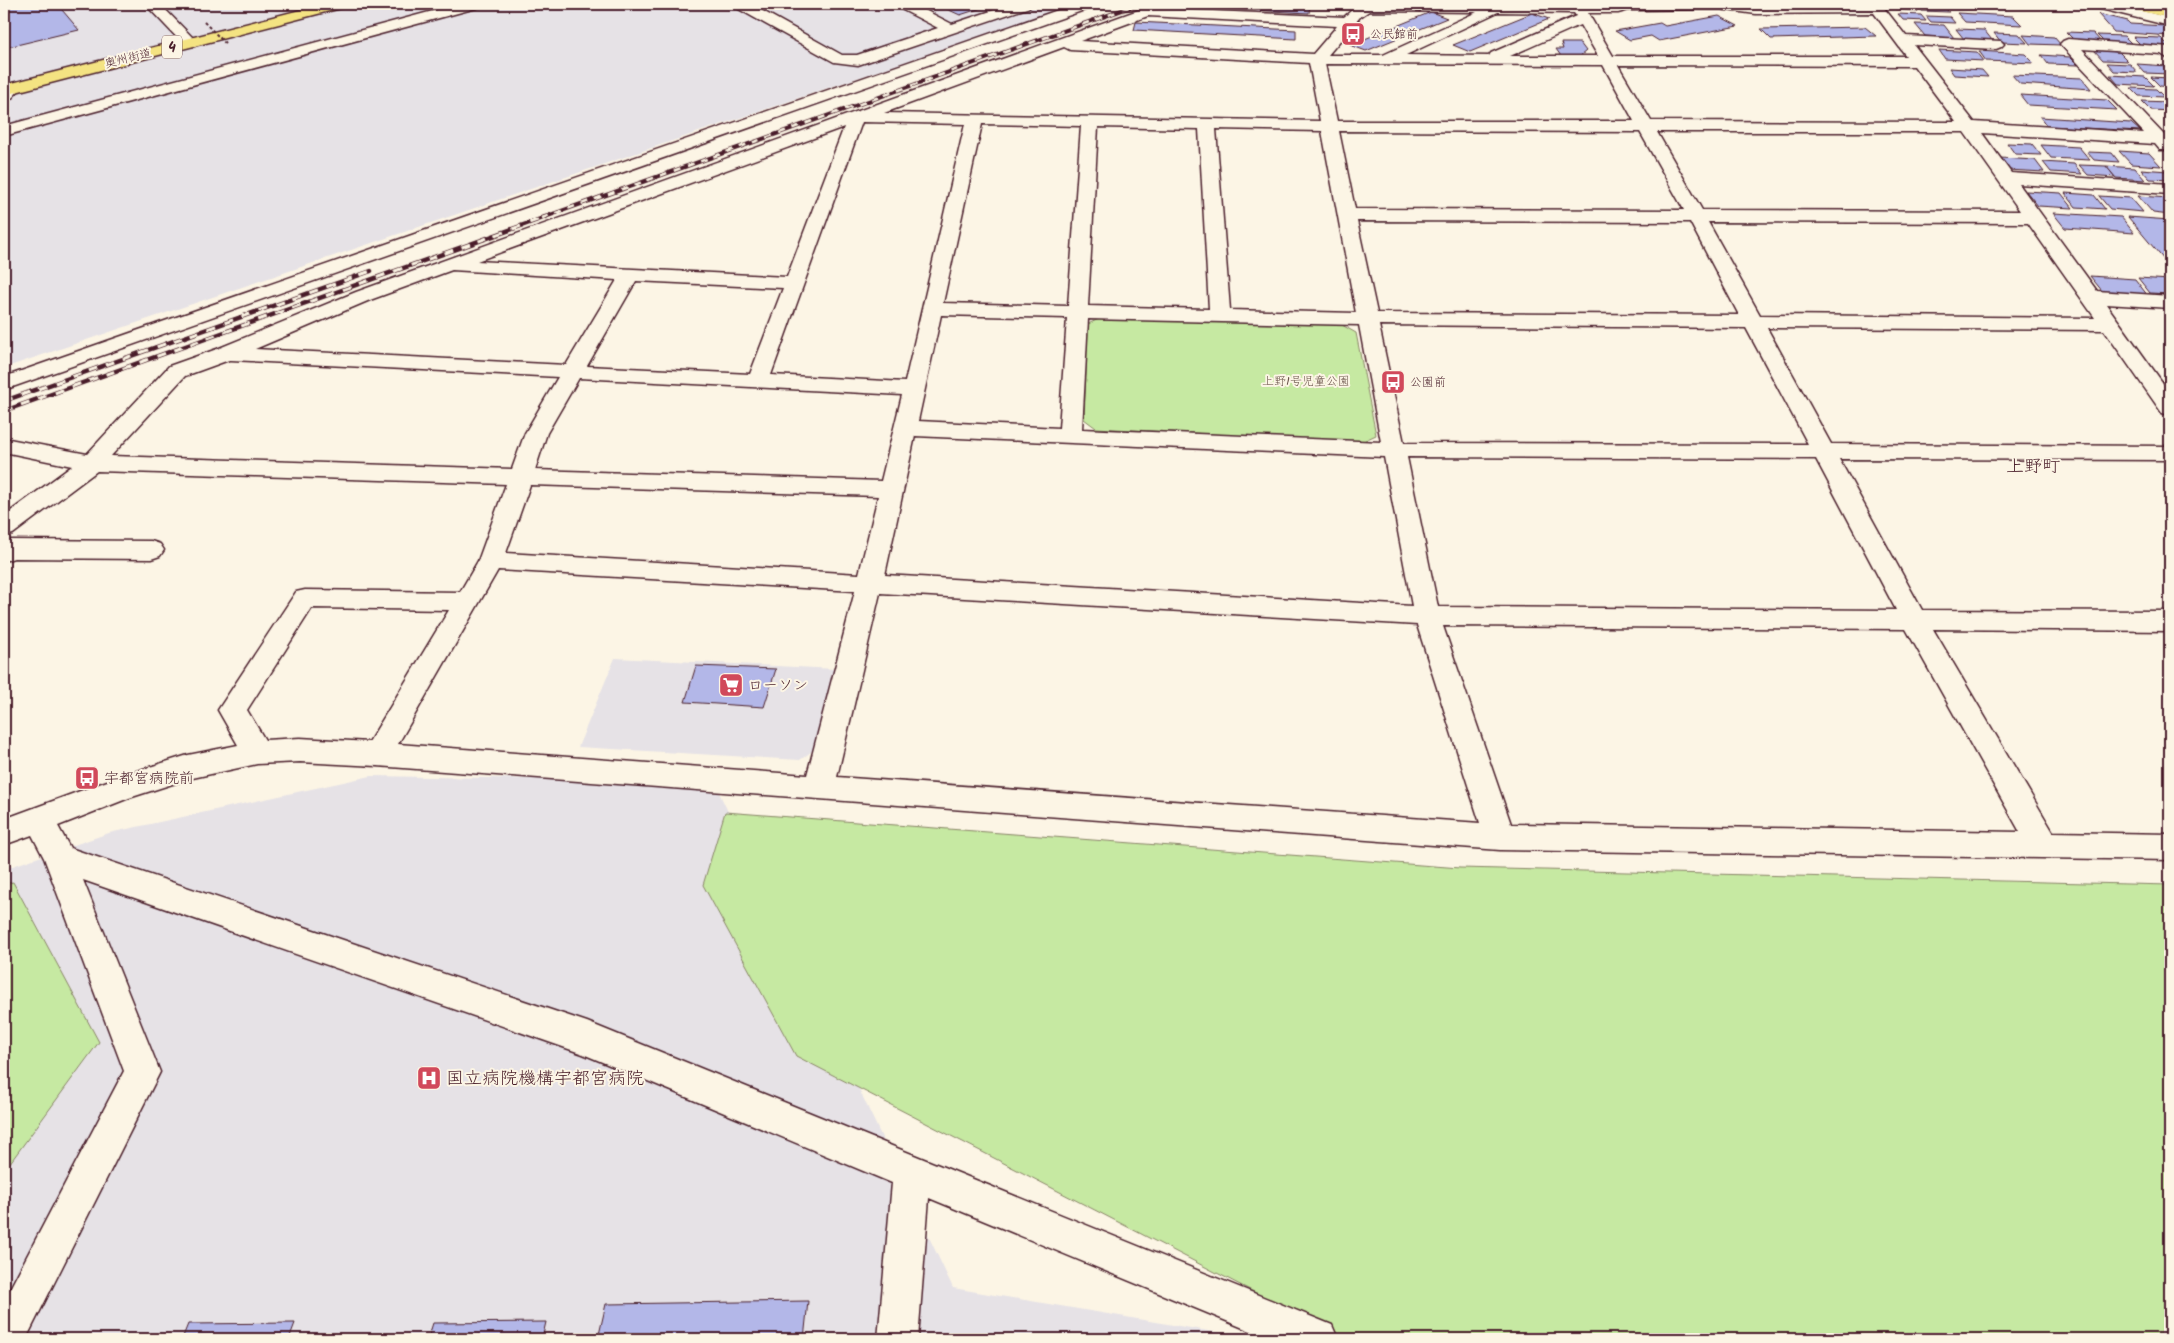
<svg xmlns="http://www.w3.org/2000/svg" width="2174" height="1343" font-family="Kalam,'Klee One',sans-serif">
  <rect width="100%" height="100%" fill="#fcf5e5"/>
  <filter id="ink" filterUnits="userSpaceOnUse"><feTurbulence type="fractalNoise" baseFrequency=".02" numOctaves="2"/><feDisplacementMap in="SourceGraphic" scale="10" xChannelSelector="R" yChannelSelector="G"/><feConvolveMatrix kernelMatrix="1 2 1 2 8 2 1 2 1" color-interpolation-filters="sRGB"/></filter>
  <g filter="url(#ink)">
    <g fill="#e6e2e6">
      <path d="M4 4H1075L4 368Z"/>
      <path d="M615 658 836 669 819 746 800 760 578 747Z"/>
      <path d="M371 776 714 782 953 1288 1256 1339H4V869L109 833Z"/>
    </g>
    <g fill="#c6e9a2" stroke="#888466">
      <path d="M1099 319 1342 325 1356 333 1376 435 1361 442 1096 428 1084 419 1088 324Z"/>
      <path d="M725 812 1460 868 2170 885V1339H1345L796 1056 703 885Z"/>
      <path d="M13 882 99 1042 4 1171V884Z"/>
    </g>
    <g fill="#b3b7e8" stroke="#4a1f2b">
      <path d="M4 4H57L79 30 4 48Z"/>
      <path d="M936 4H994L960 15Z"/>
      <path d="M1194 4H1281L1310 5 1309 13 1194 7Z"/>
      <path d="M1890 4H1912L1918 11 1895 9Z"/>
      <path d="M1917 4 1943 6 1949 12 1922 11Z"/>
      <path d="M1431 12 1447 18 1366 51 1350 45Z"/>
      <path d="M1532 13 1549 19 1470 52 1453 45Z"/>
      <path d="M1957 13 2013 16 2022 25 1965 22Z"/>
      <path d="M1898 14 1921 15 1926 21 1903 20Z"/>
      <path d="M2098 14 2127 21 2130 24 2165 26 2170 30V36L2114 32Z"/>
      <path d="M1719 16 1738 26 1659 41 1651 36 1630 40 1615 31 1660 23 1665 26Z"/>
      <path d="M1926 16 1950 17 1955 23 1931 22Z"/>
      <path d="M1136 22 1296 30V39L1134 30Z"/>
      <path d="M1915 24 1944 25 1954 38 1925 36Z"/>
      <path d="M1865 27 1876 36 1771 39 1761 29Z"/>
      <path d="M1956 29 1984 30 1992 40 1964 39Z"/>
      <path d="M2066 32 2093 33 2102 43 2076 42Z"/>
      <path d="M1994 33 2019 34 2027 43 2001 42Z"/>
      <path d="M2023 35 2054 37 2061 45 2030 44Z"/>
      <path d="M2097 35 2124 36 2133 45 2105 43Z"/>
      <path d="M2133 37 2161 38 2169 46 2141 45Z"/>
      <path d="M1561 43H1580L1586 51 1580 56H1561L1556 49H1563Z"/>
      <path d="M1939 50 1977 52 1984 61 1945 59Z"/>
      <path d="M2094 50 2119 52 2128 61 2103 60Z"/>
      <path d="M1979 51 2025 54 2034 63 1986 61Z"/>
      <path d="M2041 55 2070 57 2078 65 2048 64Z"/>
      <path d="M2107 63 2130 64 2137 72 2114 71Z"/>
      <path d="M2137 64 2167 66 2170 68V74L2145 73Z"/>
      <path d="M1949 68 1982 70 1988 77 1954 75Z"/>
      <path d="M2012 75 2082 78 2091 89 2020 84Z"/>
      <path d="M2110 75 2145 77 2154 86 2118 84Z"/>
      <path d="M2151 77 2170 78V87L2160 86Z"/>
      <path d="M2131 88 2156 89 2164 97 2139 96Z"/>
      <path d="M2020 95 2107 100 2117 110 2028 105Z"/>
      <path d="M2142 101 2168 102 2170 104V111L2151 110Z"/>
      <path d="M2040 117 2131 123 2140 131 2047 126Z"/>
      <path d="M2007 143 2032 144 2041 155 2015 154Z"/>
      <path d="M2041 145 2079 147 2090 160 2051 158Z"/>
      <path d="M2119 151 2149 153 2161 166 2131 164Z"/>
      <path d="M2087 152 2112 153 2119 162 2094 160Z"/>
      <path d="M2000 158 2035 160 2044 172 2008 170Z"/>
      <path d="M2043 162 2074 164 2082 174 2051 172Z"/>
      <path d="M2079 165 2106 166 2115 177 2088 175Z"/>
      <path d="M2106 166 2135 168 2145 180 2116 178Z"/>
      <path d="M2141 169 2168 171 2170 180 2150 179Z"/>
      <path d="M2026 191 2061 193 2073 208 2038 206Z"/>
      <path d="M2065 193 2094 195 2105 209 2076 207Z"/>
      <path d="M2099 196 2131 198 2143 212 2110 209Z"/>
      <path d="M2138 196 2170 198V215L2153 213Z"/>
      <path d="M2053 213 2121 217 2134 233 2065 228Z"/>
      <path d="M2128 217 2170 220V262L2165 261Z"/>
      <path d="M2090 276 2135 279 2148 296 2103 292Z"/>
      <path d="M2138 278 2170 280V294L2150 293Z"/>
      <path d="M696 666 776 669 764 707 685 702Z"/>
      <path d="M808 1301 804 1339H598L606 1304Z"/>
      <path d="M546 1322 542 1339H428L433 1323Z"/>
      <path d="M295 1323 289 1339H182L188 1324Z"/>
    </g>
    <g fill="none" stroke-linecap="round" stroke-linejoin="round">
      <defs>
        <g id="minor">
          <path d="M145 4H160L195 40 198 43 195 46H185Z"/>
          <path d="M459 4H482L480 7 4 136V126Z"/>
          <path d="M733 4H750L842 55H857L938 28 897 7 895 4H913L952 24 1012 4H1032L1030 7 858 65 834 62 735 7Z"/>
          <path d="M1075 4H1095L1093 7 4 390V377Z"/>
          <path d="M1155 4H1175L1169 9 1344 17 1353 9 1348 8 1347 4H1742L1756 6 1881 4 1906 36 2001 41 2004 44 2001 47 1996 49 1914 45 1974 122 2144 133 2060 44 2063 41 2068 39 2170 47V60L2161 54 2082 49 2164 135H2170V150H2160L2155 144 1982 133 2011 173 2170 184V194L2019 184 2097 291 2170 296V308L2106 304 2170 393V415L2162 413 2104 330 1767 328 1831 444 2170 446V460L1839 459 1922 610 2170 611V631L1933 629 2053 832 2170 834V860L1500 850 377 766 300 762 257 764 188 779 129 798 58 826 70 848 587 1022 1332 1325 1338 1339H1270L929 1198 918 1339H878L892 1183 583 1054 83 880 160 1072 26 1339H4V1300L124 1071 44 858 32 835 4 845V819L121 776 188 755 238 745 218 710 296 592 305 590 460 592 478 561 506 484 97 471 13 534 4 536V516L72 466 4 452V438L87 454 169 366 217 349 356 292ZM1719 9 1756 14 1874 13 1906 56H1613L1588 13H1618L1629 10ZM1369 11 1477 12 1383 55H1328L1360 17ZM1498 12 1574 13 1576 16 1491 53 1489 56 1406 55ZM1148 16 1337 26 1313 54 1080 41ZM1580 25 1598 56H1510ZM1064 47 1070 50 1309 63 1320 121 884 113ZM1325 64 1603 65 1634 121H1337ZM1618 65 1914 66 1956 122 1651 121ZM862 122 965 124 905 382 771 375ZM982 124 1081 126 1068 306 943 303ZM844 127 787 277 477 261ZM1098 127 1199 129 1209 309 1088 306ZM1216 129 1322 131 1356 313 1230 310ZM1339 131 1640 132 1684 210 1355 209ZM1657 132H1964L2020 211 1702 210ZM1357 221 1690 222 1739 315 1377 313ZM1708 222 2028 223 2095 318 1760 315ZM452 270 617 280 566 365 255 349 370 300ZM636 281 783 288 750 374 587 366ZM941 315 1067 318 1059 428 918 421ZM1088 319 1359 325 1381 442 1082 429ZM1379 325 1746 328 1808 444 1404 443ZM229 360H231L558 377 525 433 512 469 111 456 185 376ZM579 378 902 395 881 481 535 470 547 433ZM915 436 1384 457 1412 606 885 575ZM1407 457 1816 459 1896 610 1438 607ZM530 485 878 496 859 574 506 553ZM498 570 855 591 807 775 398 744ZM880 593 1417 625 1480 823 837 777ZM312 608 449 610 369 742 300 738 265 740 247 710ZM1443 626 1906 629 2020 832 1511 824Z"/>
          <path d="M2091 4H2114L2170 18V26L2093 7Z"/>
          <path d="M13 83 19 85 21 88 10 100 4 102V88Z"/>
          <path d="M10 540 151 541 160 544 164 550 160 556 151 559 14 558 4 561V542Z"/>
        </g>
        <g id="highway">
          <path d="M324 4H347L345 7 4 95V85Z"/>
          <path d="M2122 4H2146L2170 10V18L2124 7Z"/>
        </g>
      </defs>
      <use href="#minor" stroke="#4a1f2b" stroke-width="3"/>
      <use href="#highway" stroke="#4a1f2b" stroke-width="3"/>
      <use href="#minor" fill="#fcf5e5" fill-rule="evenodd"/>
      <use href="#highway" fill="#f4e382" fill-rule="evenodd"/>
      <defs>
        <path id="rail-far1" d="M542 218 1139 4"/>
        <g id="rail">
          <path d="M4 401 371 271"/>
          <path d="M4 411 546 217"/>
        </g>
      </defs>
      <use href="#rail-far1" stroke="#4a1f2b" stroke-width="4"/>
      <use href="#rail" stroke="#4a1f2b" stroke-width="4.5"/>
      <use href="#rail-far1" stroke="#fcf5e5" stroke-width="2.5" stroke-dasharray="7" stroke-linecap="butt"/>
      <use href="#rail" stroke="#fcf5e5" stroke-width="3" stroke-dasharray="9" stroke-linecap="butt"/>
      <path stroke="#4a1f2b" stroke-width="2" stroke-dasharray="3 2.5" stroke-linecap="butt" d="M204 22 225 43"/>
    </g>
  </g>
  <defs>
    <symbol id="bus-square" viewBox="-11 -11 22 22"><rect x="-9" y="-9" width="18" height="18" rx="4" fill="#d1495b" stroke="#fcf5e5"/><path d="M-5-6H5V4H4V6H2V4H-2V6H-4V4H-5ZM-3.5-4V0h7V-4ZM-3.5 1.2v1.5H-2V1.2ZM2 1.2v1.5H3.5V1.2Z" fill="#fff"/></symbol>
    <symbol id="supermarket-square" viewBox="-11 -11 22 22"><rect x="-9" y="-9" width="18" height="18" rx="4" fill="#d1495b" stroke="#fcf5e5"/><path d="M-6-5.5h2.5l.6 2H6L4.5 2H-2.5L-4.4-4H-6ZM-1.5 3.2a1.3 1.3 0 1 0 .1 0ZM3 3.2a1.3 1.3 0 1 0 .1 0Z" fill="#fff"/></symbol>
    <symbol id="hospital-square" viewBox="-11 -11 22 22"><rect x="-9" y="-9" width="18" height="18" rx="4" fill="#d1495b" stroke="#fcf5e5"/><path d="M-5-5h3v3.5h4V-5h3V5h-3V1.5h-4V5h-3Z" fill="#fff"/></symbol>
  </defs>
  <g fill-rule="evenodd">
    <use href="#bus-square" x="1339" y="20" width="28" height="28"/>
    <use href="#bus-square" x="1379" y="368" width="28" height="28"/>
    <use href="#supermarket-square" x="717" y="671" width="28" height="28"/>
    <use href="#bus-square" x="73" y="764" width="28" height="28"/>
    <use href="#hospital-square" x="415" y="1064" width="28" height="28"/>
  </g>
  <g text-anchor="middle" stroke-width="4" stroke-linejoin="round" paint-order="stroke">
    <g font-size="12" fill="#4a1f2b" stroke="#fcf5e5" text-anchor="start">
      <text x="1370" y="38">公民館前</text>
      <text x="1410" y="386">公園前</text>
    </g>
    <g font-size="12" fill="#4a1f2b" stroke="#fcf5e5">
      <text transform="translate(128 58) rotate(-14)" y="4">奥州街道</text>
    </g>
    <g font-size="12" fill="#695249" stroke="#fcf5e5">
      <text x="1306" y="385">上野1号児童公園</text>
    </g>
    <rect fill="#fcf5e5" stroke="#7f5f63" stroke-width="1" x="162" y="35.5" width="20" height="23" rx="4"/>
    <g font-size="14" font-weight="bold" fill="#4a1f2b">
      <text x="172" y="52">4</text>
    </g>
    <g font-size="15" fill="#4a1f2b" stroke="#fcf5e5" text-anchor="start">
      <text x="748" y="690">ローソン</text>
      <text x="104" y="783">宇都宮病院前</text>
    </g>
    <g font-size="18" fill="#4a1f2b" stroke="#fcf5e5">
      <text x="2033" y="472">上野町</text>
    </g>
    <g font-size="18" fill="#4a1f2b" stroke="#fcf5e5" text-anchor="start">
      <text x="446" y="1084">国立病院機構宇都宮病院</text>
    </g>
  </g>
  <rect width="2174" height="1343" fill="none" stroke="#fcf5e5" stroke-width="20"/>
  <rect x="10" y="10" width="2154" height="1323" fill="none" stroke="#4a1f2b" stroke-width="2" filter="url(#ink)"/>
</svg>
